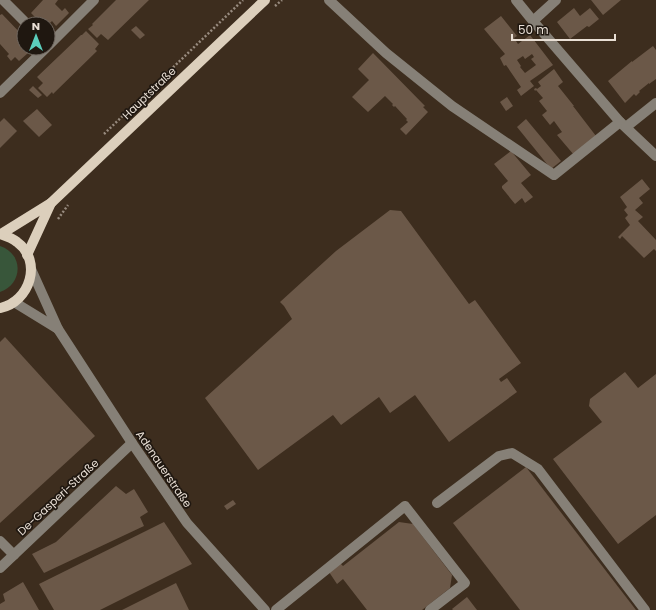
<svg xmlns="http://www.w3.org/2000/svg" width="656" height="610" font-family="Poppins,sans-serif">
  <rect width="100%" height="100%" fill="#3d2d1e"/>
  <path fill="#38563a" d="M0 246C24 254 23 284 0 292Z"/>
  <g fill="#6b5848" fill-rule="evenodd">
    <path d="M43 0H58L55 4 62 11 65 8 69 13 56 26 52 21 48 25V24H42L31 13Z"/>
    <path d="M116 0H149L108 40 101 34 97 38 88 29 93 25 92 24Z"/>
    <path d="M591 0H621L603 15Z"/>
    <path d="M574 8 580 16 590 8 599 19 589 27 587 26 570 39 557 22Z"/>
    <path d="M2 14 24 37V39L20 43 28 53 19 61 15 57 11 61 7 56 9 54 0 44V15Z"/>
    <path d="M501 16 517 36 514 38 518 44 530 35 553 65 530 81 534 86 521 96 517 90 521 87 506 65 504 66 500 58 505 54 484 29ZM532 54 534 57 531 59 536 65 525 73 520 67 521 66 517 60 523 56 525 59Z"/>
    <path d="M136 26 145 35 140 39 131 30Z"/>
    <path d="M86 31 99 44 95 49 97 51 53 94 52 92 47 97 38 88 43 83 37 77 81 35H82Z"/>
    <path d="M653 46 656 50V79L649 84V83L639 91 640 92 636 96 634 94 625 103 608 81 632 61V62Z"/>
    <path d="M373 53 425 106 423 107 428 112 406 135 400 129 408 122 406 120 407 119 395 106 394 107 392 105 393 104 385 96 368 112 352 97 369 80 358 69Z"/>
    <path d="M554 69 563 82 558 86 574 106H573L596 136 574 155 557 135 562 132 554 121 550 125 542 115 547 111 539 101 543 98 536 90 535 91 534 89 536 88 537 89 541 86 538 82Z"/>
    <path d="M33 86 42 95 38 98 29 90Z"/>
    <path d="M507 97 513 106 506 111 500 102Z"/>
    <path d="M37 109 52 125 39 137 23 121Z"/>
    <path d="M4 118 17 131 0 148V122Z"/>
    <path d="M526 119 561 161 551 169 517 127Z"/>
    <path d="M511 151 531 175 521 183 533 197 525 203 522 198 515 204 502 188V186L508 181 494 164Z"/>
    <path d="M642 179 650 189 639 198 643 203 635 210 643 217 638 221 656 240V251L654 249 644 258 622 236 620 239 618 237 630 225 625 218 628 215 624 210 627 207 620 197Z"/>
    <path d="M390 210 401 211 469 304 475 300 521 363 499 379 501 382 507 378 517 392 449 442 415 395 390 413 379 397 341 425 333 415 258 470 205 398 292 319 284 306 280 302 336 251Z"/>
    <path d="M5 337 95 436 0 523V342Z"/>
    <path d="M625 372 638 388 656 374V515L618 544 553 459 602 422 589 406 590 399Z"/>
    <path d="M526 467 636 610H520L453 523Z"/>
    <path d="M116 486 126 494 134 489 148 512 140 517 144 526 44 573 32 554 56 542Z"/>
    <path d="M233 500 236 504 227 510 224 506Z"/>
    <path d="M164 522 192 564 100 610H54L39 584Z"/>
    <path d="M399 522 413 524 452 575 450 588 422 610H367L343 579 337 584 329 572 340 563 343 566Z"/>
    <path d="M23 582 39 610H0V604L5 601 3 594Z"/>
    <path d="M176 583 189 610H122Z"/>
    <path d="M467 597 477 610H453L452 609Z"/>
  </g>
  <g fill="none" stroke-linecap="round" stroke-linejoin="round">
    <g stroke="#988b7f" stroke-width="2.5" stroke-dasharray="2 2" stroke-linecap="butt">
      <path d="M275 6 282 0"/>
      <path d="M104 134 243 0"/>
      <path d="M58 219 68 205"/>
    </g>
    <g stroke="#868077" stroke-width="10">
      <path d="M3 0 27 24"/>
      <path d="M329 0 386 53 452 106 554 175 620 122"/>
      <path d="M516 0 533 21 620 122 656 156"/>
      <path d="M533 21 556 0"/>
      <path d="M48 46 94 0"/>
      <path d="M0 93 46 48"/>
      <path d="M626 127 656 103"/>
      <path d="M31 269 58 329 132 443 187 523 265 610"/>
      <path d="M14 302 58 329"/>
      <path d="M437 503 499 456 512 453 538 469 645 610"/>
      <path d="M0 541 14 555"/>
      <path d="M0 568 132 443"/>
      <path d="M276 610 405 506 465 583 430 610"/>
    </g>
    <g stroke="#dccfbc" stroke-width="10">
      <path d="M0 234C6 236 12 238 17 242 43 261 30 302 0 308"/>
      <path d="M1 234 51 203 265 0"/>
      <path d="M27 255 51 203"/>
    </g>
  </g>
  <g text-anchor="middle" stroke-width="3.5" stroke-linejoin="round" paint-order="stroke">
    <g font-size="11" fill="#e9dfd5" stroke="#1f1710">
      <text transform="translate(149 93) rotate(-44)" y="4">Hauptstraße</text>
      <text transform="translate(164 469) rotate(56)" y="4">Adenauerstraße</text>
      <text transform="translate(58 497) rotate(-43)" y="4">De-Gasperi-Straße</text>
    </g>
  </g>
  <g transform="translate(36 36)"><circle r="19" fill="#1f1710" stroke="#70675f"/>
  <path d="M0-3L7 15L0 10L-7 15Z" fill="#5bcebc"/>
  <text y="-6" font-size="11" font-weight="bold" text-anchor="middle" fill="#e9dfd5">N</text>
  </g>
  <path d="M512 34v6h103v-6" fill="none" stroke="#e9dfd5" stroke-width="2"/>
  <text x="518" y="34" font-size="12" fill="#e9dfd5" stroke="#1f1710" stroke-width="3" paint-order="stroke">50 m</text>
</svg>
